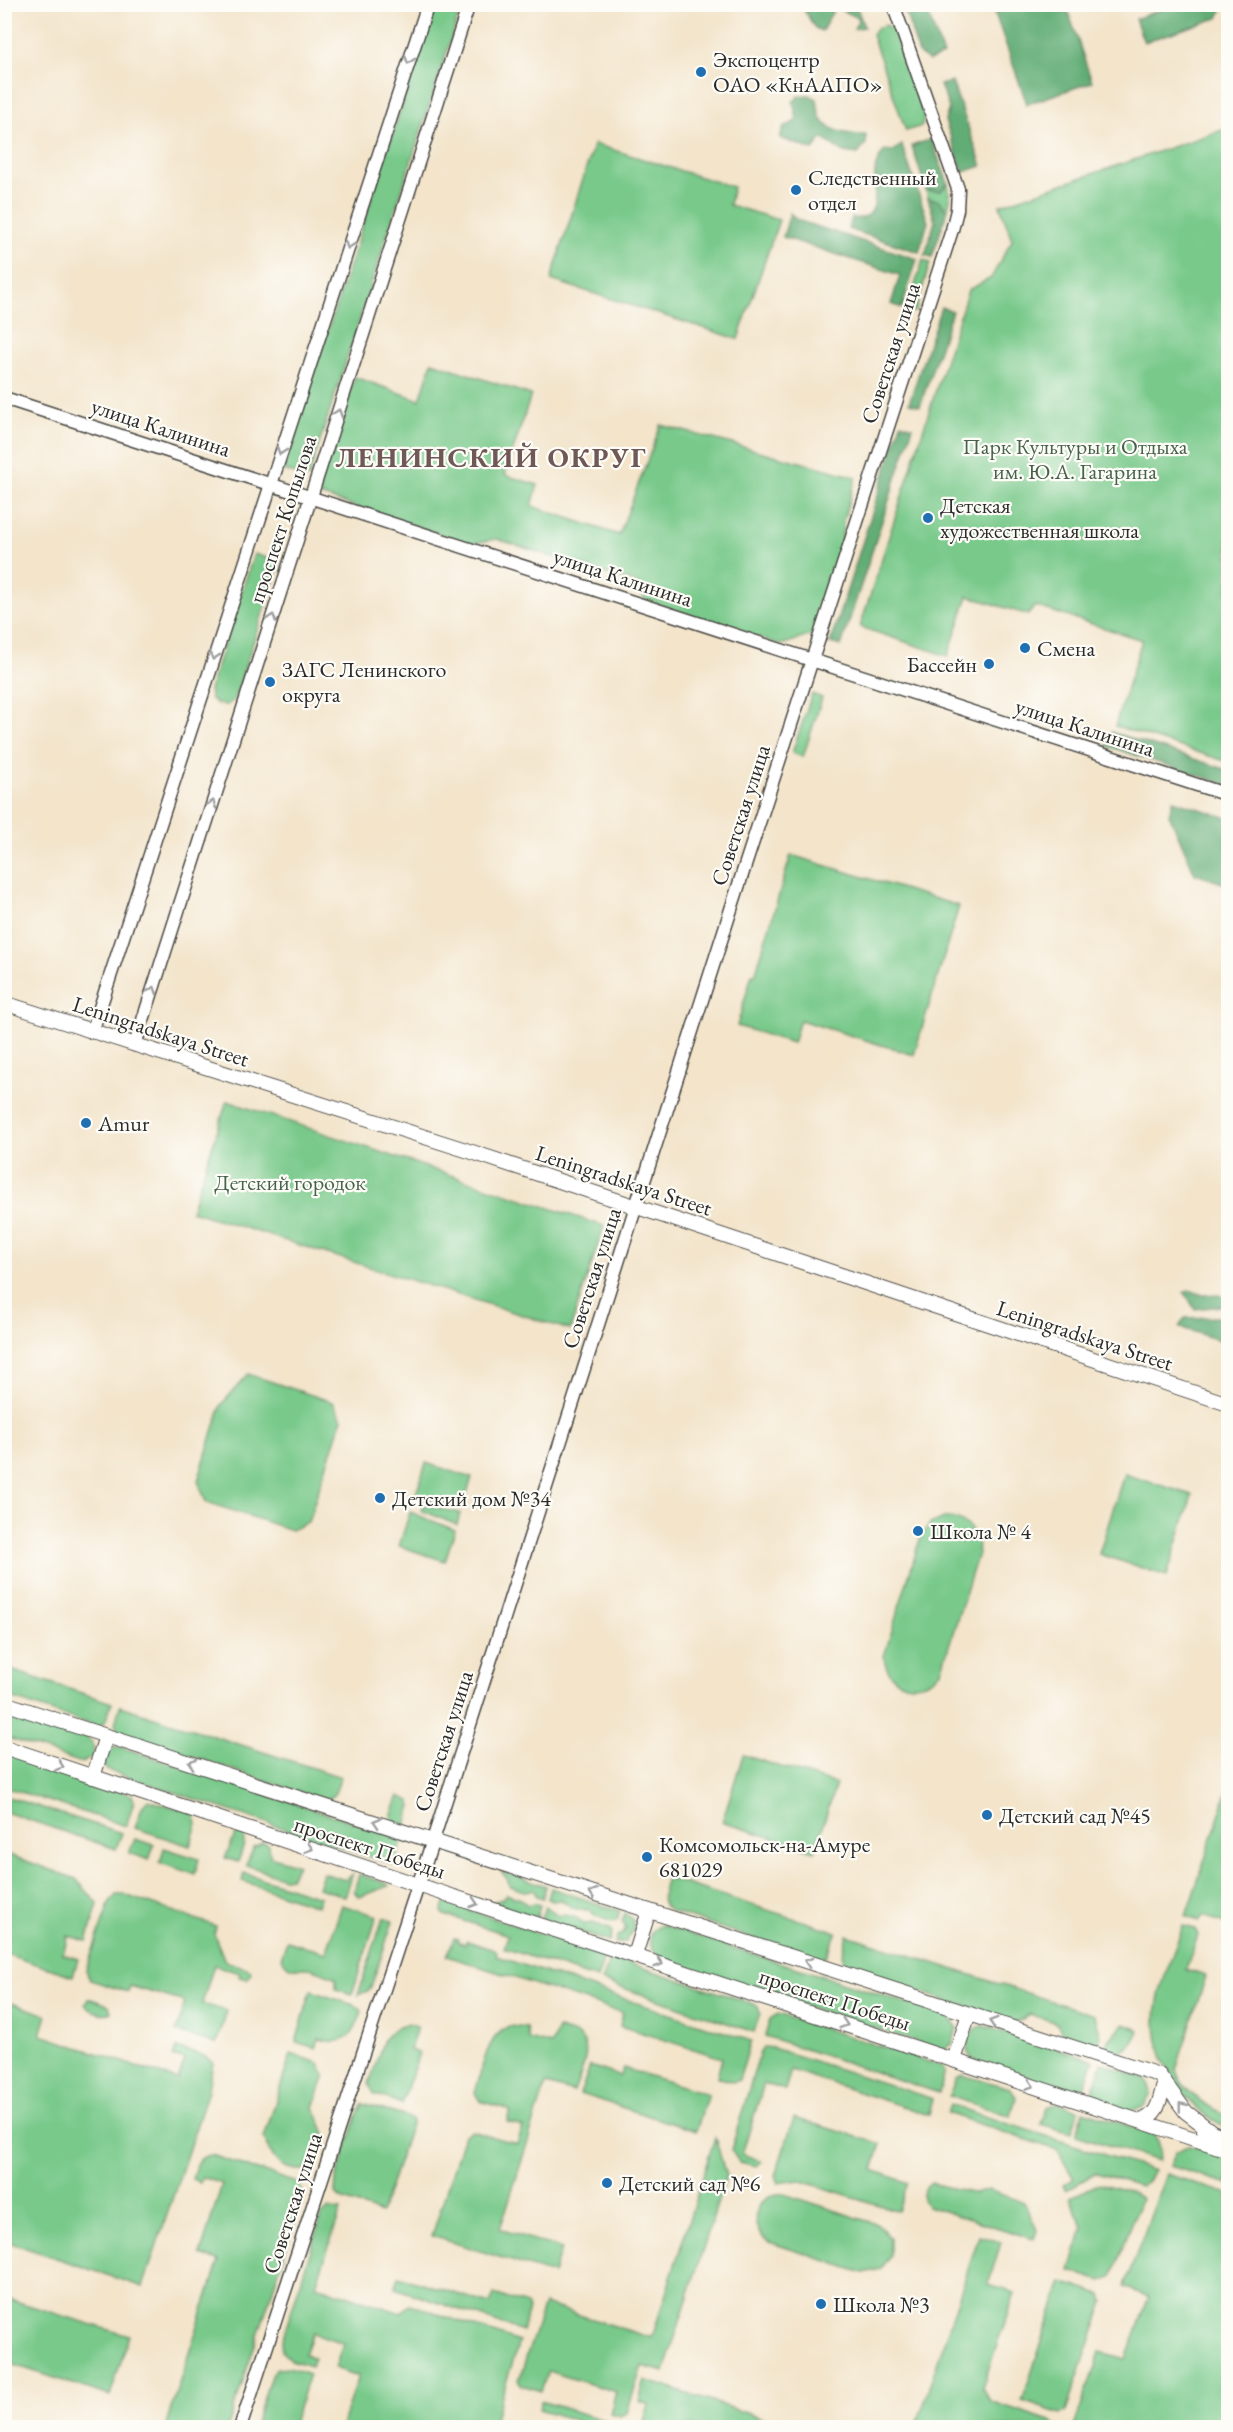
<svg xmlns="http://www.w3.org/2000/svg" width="1233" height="2432" font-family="'EB Garamond',serif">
  <rect width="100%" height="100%" fill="#fdfcf7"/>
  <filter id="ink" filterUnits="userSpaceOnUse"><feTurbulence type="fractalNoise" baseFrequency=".0167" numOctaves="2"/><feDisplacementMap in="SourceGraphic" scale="12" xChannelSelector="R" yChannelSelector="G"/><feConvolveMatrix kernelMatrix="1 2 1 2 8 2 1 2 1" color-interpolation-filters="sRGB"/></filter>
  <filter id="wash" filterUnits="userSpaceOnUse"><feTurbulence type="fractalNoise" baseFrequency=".008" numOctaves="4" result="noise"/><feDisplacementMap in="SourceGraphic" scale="24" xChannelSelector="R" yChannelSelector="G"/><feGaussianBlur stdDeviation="1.35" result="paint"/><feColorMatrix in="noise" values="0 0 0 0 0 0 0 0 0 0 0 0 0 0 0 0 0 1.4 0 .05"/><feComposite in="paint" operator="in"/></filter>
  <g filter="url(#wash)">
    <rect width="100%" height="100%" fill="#f3e4ca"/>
    <g fill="#78c98a" stroke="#527a5a" stroke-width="1.5">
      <path d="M435 5H462L308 478 282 470Z"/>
      <path d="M885 25 893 29 924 117 922 126 906 131 872 35 877 28Z"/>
      <path d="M1228 128V762L1115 726 1142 640 1035 606 1028 615 968 596 948 656 860 627 968 290 991 278 1012 240 1000 205Z"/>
      <path d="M594 144 733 187 729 205 779 220 738 339 551 280Z"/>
      <path d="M948 183 950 199 947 212 940 201 928 198 926 190 941 191Z"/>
      <path d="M923 260 930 263 915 312 907 310Z"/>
      <path d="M432 362 531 395 505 475 538 485 532 506 619 535 661 425 856 477 843 521 842 544 812 635 781 645 644 600 641 585 497 539 470 544 316 494 355 377 420 400Z"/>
      <path d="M254 554 280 562 234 700 227 705 217 704 211 699 209 690Z"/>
      <path d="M812 694 822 698 803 757 792 753Z"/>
      <path d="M791 855 959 906 914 1055 800 1020 793 1043 737 1026 752 974 755 975Z"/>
      <path d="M227 1101 604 1226 570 1330 191 1211Z"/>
      <path d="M248 1374 333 1402 342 1419 308 1522 291 1530 206 1502 198 1481 221 1405Z"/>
      <path d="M426 1463 472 1478 462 1508 415 1497Z"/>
      <path d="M1124 1474 1192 1495 1167 1576 1099 1554Z"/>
      <path d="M423 1504 460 1513 457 1525 421 1510Z"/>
      <path d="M410 1512 455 1530 445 1561 399 1546Z"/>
      <path d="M944 1518C965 1517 979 1532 978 1553L941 1671C922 1695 886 1687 884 1656L921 1536 930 1524Z"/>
      <path d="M5 1668 112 1703 105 1722 98 1727 5 1696Z"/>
      <path d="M120 1706 341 1777 335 1793 329 1799H321L118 1732 115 1724Z"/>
      <path d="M5 1710 85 1736 93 1743 94 1756 82 1763 5 1737Z"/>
      <path d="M120 1747 403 1838 394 1865 107 1770 103 1764 108 1750Z"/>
      <path d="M5 1750 132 1795 134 1801 126 1826 5 1787Z"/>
      <path d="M743 1755 836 1784 815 1851 722 1822Z"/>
      <path d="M1228 1789V1924L1203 1916 1199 1921 1186 1916Z"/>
      <path d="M5 1796 122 1833 116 1849 5 1812Z"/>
      <path d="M399 1796 410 1801 412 1806 406 1825 394 1821 391 1816Z"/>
      <path d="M148 1800 194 1813 197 1824 190 1846 135 1828 142 1807Z"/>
      <path d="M244 1831V1845L238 1862 225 1858 235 1835Z"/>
      <path d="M135 1839 154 1845 149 1860 129 1853Z"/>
      <path d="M263 1842 269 1845 270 1856 298 1865 291 1877 284 1878 246 1865 254 1847Z"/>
      <path d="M164 1848 199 1859 195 1874 160 1863Z"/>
      <path d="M4 1853 76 1879 98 1904 87 1941 68 1936 63 1954 78 1959 73 1976 5 1954Z"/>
      <path d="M500 1870 546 1886 543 1898 537 1896 533 1890 524 1891 509 1886 508 1880Z"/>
      <path d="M244 1873 320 1897 317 1906 242 1881Z"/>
      <path d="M323 1873 345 1880 353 1873 345 1896 318 1888Z"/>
      <path d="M359 1874 387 1884 389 1886 359 1897 354 1891Z"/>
      <path d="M667 1878 837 1932 826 1956 817 1960 670 1911C657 1902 663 1890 667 1878Z"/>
      <path d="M551 1888 620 1911 617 1920 613 1922 595 1916 590 1910C573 1910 574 1909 561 1900L553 1901 548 1899Z"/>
      <path d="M506 1894 521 1899 527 1905 534 1903 540 1905 537 1918 490 1903 502 1899Z"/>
      <path d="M116 1895H125L216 1926 214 1934 225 1961 250 1969 251 1974 247 1979 239 1977 240 1973 214 1965 202 2004 227 2011 217 2044 176 2032 185 2002 130 1986 128 1992 90 1980 86 1970 109 1904Z"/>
      <path d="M446 1902 605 1955 597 1979 504 1948 508 1935 445 1915 442 1912Z"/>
      <path d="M342 1905 377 1916 352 1994 336 1989V1978C327 1975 316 1968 307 1968 291 1967 293 1973 281 1958L287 1941 326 1953Z"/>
      <path d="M545 1907 557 1915C568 1915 576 1915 584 1924L593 1923 610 1929 612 1933 609 1942 541 1919Z"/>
      <path d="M625 1913 633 1920 634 1930 626 1942 615 1943 617 1936 623 1934 626 1929 622 1921Z"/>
      <path d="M383 1918 393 1921 371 1987 368 1991 358 1995Z"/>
      <path d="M662 1925 948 2016 957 2027 953 2043 942 2050 659 1959C652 1949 645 1941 653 1930Z"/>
      <path d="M1183 1926 1195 1929 1198 1935 1186 1970 1206 1976 1176 2070C1182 2092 1208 2108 1228 2115V2128C1179 2105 1146 2052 1159 1996 1165 1972 1175 1949 1183 1926Z"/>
      <path d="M847 1935 1095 2015 1101 2036 1097 2049 1064 2038 1057 2023 1030 2014 1016 2023 845 1968 842 1954Z"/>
      <path d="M454 1938 459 1939 458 1942 465 1945 467 1941 497 1951 496 1956 751 2041 739 2080 734 2082 717 2077 722 2058 620 2026 623 2013 447 1956Z"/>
      <path d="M610 1957 754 2004 758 2007 760 2014 754 2032 602 1981Z"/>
      <path d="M311 1991 357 2006 362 2011C355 2035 346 2047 319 2039L316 2048 296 2042Z"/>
      <path d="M88 1998 109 2005 111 2012C103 2016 88 2011 85 2003Z"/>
      <path d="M5 2001 47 2015 41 2035 178 2080 185 2060 173 2056 177 2048 206 2057 213 2063 207 2094 143 2287 5 2241 4 2063 8 2052 5 2051Z"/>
      <path d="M778 2014 942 2066 945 2071 939 2093 765 2036 770 2019Z"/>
      <path d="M408 2024 417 2027 410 2050 419 2053 402 2104 374 2094 369 2084 384 2039 394 2029Z"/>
      <path d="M1124 2024 1139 2030C1134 2045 1123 2057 1105 2051L1109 2040Z"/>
      <path d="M509 2026 527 2028 529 2039 551 2045 558 2029C564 2031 571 2032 577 2035 596 2046 579 2076 574 2092L546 2084 500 2229 561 2249 553 2274 432 2236 464 2135 472 2131 517 2144 523 2127 507 2122 510 2110 480 2101 475 2093C482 2070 486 2036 509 2026Z"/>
      <path d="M984 2026 1094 2060 1081 2096 973 2060C961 2049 967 2028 984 2026Z"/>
      <path d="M764 2047 773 2048 933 2099 929 2115 791 2070 785 2090 764 2084 742 2154 762 2161 757 2166 739 2162 731 2150 760 2052Z"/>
      <path d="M291 2054 319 2063 325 2075 314 2107 325 2134C322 2142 321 2154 316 2161 307 2175 284 2171 275 2159 270 2153 268 2145 264 2138Z"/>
      <path d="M1102 2063 1144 2078 1148 2082 1151 2093 1144 2107 1129 2111 1090 2098Z"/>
      <path d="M590 2066 620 2076 623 2068 708 2094 696 2131 580 2094Z"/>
      <path d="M962 2075 1010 2088 1016 2097 1011 2116 949 2096 956 2079Z"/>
      <path d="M1058 2103 1079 2110 1071 2133 1041 2124 1047 2107Z"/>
      <path d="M363 2104 407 2117 412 2121 381 2213 341 2199 335 2193 336 2179 358 2113Z"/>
      <path d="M950 2105 1154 2171 1148 2181 1141 2186 1096 2173 1066 2190 1063 2185 1074 2179 1057 2150 947 2113Z"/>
      <path d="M1084 2111 1153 2134C1161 2143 1161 2150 1158 2161L1076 2135Z"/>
      <path d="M794 2118 881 2144 873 2170 908 2183 898 2211 799 2180 778 2183 775 2176Z"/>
      <path d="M715 2137 726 2176 664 2372 642 2366 627 2413 620 2416 610 2413 616 2392 548 2371 541 2391 521 2385 519 2380 544 2304 652 2338Z"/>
      <path d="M1187 2146 1197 2147 1228 2156V2184L1170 2166 1176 2152Z"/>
      <path d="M211 2155 298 2183 304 2194 228 2427H165L219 2261 200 2255 222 2184 202 2177 200 2182 192 2179C196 2167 197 2156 211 2155Z"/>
      <path d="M1166 2174 1228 2194V2427H1074L1100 2352 1126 2359 1149 2297 1125 2287 1126 2283Z"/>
      <path d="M931 2183 975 2194 988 2190 1024 2202 1037 2230 1034 2239 928 2206 923 2201C922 2193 924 2188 931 2183Z"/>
      <path d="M1099 2183 1131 2192 1141 2199 1112 2277 1101 2281 1070 2271 1083 2227 1070 2198Z"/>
      <path d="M777 2194H785L879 2225 890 2238V2255L880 2269 863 2273 769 2242C748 2228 752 2201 777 2194Z"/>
      <path d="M329 2209 341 2210 316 2285 401 2313 410 2304 519 2342 492 2427H459L441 2421 439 2427H341L358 2376 335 2368 343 2343 313 2333 305 2354 314 2358 311 2366 291 2360 282 2352 281 2343 322 2215Z"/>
      <path d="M979 2236 1001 2242 988 2285 1015 2293 982 2388 990 2401 1050 2421 1057 2427H916Z"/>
      <path d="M399 2276 490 2304 494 2294 527 2305 529 2309 522 2331 395 2288Z"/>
      <path d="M1062 2282 1101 2295 1104 2302 1066 2411 1060 2414 1022 2401Z"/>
      <path d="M5 2298 129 2336 110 2396 5 2362Z"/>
      <path d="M289 2367 309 2374 292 2427H254L272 2373 277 2368Z"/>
      <path d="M645 2380 789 2427H647L644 2421 649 2405 639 2401Z"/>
      <path d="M541 2401 613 2423 611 2427H596L539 2409Z"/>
    </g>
    <g fill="#62ad76" stroke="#466c50" stroke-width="1.5">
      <path d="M801 5H856L864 27 854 29 859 18 835 7 822 31 815 28Z"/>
      <path d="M903 5H925L943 55 929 61 919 54Z"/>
      <path d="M992 5H1066L1092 82 1027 104Z"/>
      <path d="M1174 5V4L1224 5 1218 18 1144 42 1135 19Z"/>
      <path d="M952 82 982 166 963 172 945 121 949 108 940 85Z"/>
      <path d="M809 95 817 99C818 105 818 113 821 119 829 132 852 135 866 135V144L858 154 843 152 822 138 813 150 780 138 784 126 791 124 797 119 793 102 799 96Z"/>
      <path d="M931 139 948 183 941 191 926 190 912 146Z"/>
      <path d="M902 145 928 222 919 252 848 229 852 218C883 222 873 189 875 172 875 164 880 156 885 150L893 151Z"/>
      <path d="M928 198 940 201 947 212 932 257 925 255 935 221Z"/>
      <path d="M790 213 797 220 917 259 902 308 891 304 900 275 783 237Z"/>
      <path d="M941 307 952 311 920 406 909 403Z"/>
      <path d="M901 423 913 427 841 646 830 643Z"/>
      <path d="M1111 732 1228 770V785L1107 746Z"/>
      <path d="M1173 800 1228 818V885L1195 874 1169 814Z"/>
      <path d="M1189 1290 1203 1295 1219 1294 1228 1300 1222 1306 1195 1309 1184 1293Z"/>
      <path d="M1221 1317 1228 1325V1343L1179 1327 1185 1318Z"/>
    </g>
  </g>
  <g filter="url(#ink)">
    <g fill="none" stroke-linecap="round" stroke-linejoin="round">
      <defs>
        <g id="tertiary">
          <path d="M4 398 1228 795"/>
          <path d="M92 1032 428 4"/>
          <path d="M135 1045 469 4"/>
          <path d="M240 2428 433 1840 742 875 952 230 957 210 958 189 893 4"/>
        </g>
        <g id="secondary">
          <path d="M4 1003 472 1152 1228 1404"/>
          <path d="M4 1703 1159 2075 1186 2112 1211 2131"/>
          <path d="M4 1747 445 1894 1228 2150"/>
          <path d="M93 1777 106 1736"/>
          <path d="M635 1955 649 1911"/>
          <path d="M954 2060 969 2014"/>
          <path d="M1141 2121C1157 2115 1159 2104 1163 2088"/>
          <path d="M1204 2130 1228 2137"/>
        </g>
      </defs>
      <use href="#tertiary" stroke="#494743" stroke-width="15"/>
      <use href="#secondary" stroke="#494743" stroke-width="16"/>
      <use href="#tertiary" stroke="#fff" stroke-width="12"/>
      <use href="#secondary" stroke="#fff" stroke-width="14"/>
    </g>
    <defs><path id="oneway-chevron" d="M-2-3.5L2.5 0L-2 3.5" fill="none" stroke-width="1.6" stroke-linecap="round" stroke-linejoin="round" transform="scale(1.5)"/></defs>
    <g stroke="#a0a0a0">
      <use href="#oneway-chevron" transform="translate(409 60) rotate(108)"/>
      <use href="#oneway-chevron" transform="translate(349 245) rotate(108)"/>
      <use href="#oneway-chevron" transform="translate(338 413) rotate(-72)"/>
      <use href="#oneway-chevron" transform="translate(281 451) rotate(108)"/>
      <use href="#oneway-chevron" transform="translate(272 618) rotate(-72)"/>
      <use href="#oneway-chevron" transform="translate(214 656) rotate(108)"/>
      <use href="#oneway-chevron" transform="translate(212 804) rotate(-72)"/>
      <use href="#oneway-chevron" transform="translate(153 990) rotate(-72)"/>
      <use href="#oneway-chevron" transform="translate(192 1763) rotate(-162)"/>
      <use href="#oneway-chevron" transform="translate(60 1766) rotate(18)"/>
      <use href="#oneway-chevron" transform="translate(377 1822) rotate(-162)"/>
      <use href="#oneway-chevron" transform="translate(309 1848) rotate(18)"/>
      <use href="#oneway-chevron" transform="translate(593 1893) rotate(-162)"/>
      <use href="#oneway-chevron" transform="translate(474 1903) rotate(18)"/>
      <use href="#oneway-chevron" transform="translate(808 1962) rotate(-162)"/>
      <use href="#oneway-chevron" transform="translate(659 1963) rotate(18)"/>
      <use href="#oneway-chevron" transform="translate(993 2022) rotate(-162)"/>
      <use href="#oneway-chevron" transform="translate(844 2024) rotate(18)"/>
      <use href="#oneway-chevron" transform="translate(1030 2085) rotate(18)"/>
      <use href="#oneway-chevron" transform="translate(1182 2106) rotate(-129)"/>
    </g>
  </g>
  <g fill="#1f6fb2" stroke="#fdfcf7" stroke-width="2">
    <circle cx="701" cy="72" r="6"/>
    <circle cx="796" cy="190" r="6"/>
    <circle cx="928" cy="518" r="6"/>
    <circle cx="1025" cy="648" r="6"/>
    <circle cx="989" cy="664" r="6"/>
    <circle cx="270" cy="682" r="6"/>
    <circle cx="86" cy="1123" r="6"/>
    <circle cx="380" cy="1498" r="6"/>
    <circle cx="918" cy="1531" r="6"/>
    <circle cx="987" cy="1815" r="6"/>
    <circle cx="647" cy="1857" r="6"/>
    <circle cx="607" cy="2183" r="6"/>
    <circle cx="821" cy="2304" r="6"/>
  </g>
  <g text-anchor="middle" stroke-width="4.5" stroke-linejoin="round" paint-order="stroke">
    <g font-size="22" fill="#2b2b2b" stroke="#fdfcf7" text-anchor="start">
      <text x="713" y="67">Экспоцентр<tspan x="713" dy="25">ОАО «КнААПО»</tspan></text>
      <text x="808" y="185">Следственный<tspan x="808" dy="25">отдел</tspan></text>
      <text x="940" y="513">Детская<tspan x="940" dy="25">художественная школа</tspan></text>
      <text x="1037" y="656">Смена</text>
      <text x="977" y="672" text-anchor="end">Бассейн</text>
      <text x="282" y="677">ЗАГС Ленинского<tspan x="282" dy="25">округа</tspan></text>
      <text x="98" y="1131">Amur</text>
      <text x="392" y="1506">Детский дом №34</text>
      <text x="930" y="1539">Школа № 4</text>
      <text x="999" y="1823">Детский сад №45</text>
      <text x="659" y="1852">Комсомольск-на-Амуре<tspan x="659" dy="25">681029</tspan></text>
      <text x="619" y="2191">Детский сад №6</text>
      <text x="833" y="2312">Школа №3</text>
    </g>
    <g font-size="22" fill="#2b2b2b" stroke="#fdfcf7">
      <text transform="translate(890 353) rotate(-72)" y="8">Советская улица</text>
      <text transform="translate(161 427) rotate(18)" y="8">улица Калинина</text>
      <text transform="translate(282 519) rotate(-72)" y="8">проспект Копылова</text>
      <text transform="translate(623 577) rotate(18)" y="8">улица Калинина</text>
      <text transform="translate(1085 727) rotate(18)" y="8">улица Калинина</text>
      <text transform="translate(740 815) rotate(-72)" y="8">Советская улица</text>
      <text transform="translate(161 1031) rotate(18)" y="8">Leningradskaya Street</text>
      <text transform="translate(624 1180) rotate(18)" y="8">Leningradskaya Street</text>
      <text transform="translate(591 1278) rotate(-72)" y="8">Советская улица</text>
      <text transform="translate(1085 1335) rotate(18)" y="8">Leningradskaya Street</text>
      <text transform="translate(443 1741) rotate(-72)" y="8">Советская улица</text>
      <text transform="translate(370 1847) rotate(18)" y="8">проспект Победы</text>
      <text transform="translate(835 1999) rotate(18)" y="8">проспект Победы</text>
      <text transform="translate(292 2203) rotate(-72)" y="8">Советская улица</text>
    </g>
    <g font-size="22" fill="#46624c" stroke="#fdfcf7">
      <text x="1075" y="454">Парк Культуры и Отдыха<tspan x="1075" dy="25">им. Ю.А. Гагарина</tspan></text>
      <text x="290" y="1190">Детский городок</text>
    </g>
    <g font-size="28" font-weight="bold" letter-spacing="1.5" fill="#6f5856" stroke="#fdfcf7">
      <text x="491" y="467">ЛЕНИНСКИЙ ОКРУГ</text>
    </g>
  </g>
  <rect width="1233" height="2432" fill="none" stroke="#fdfcf7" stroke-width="24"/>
</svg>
